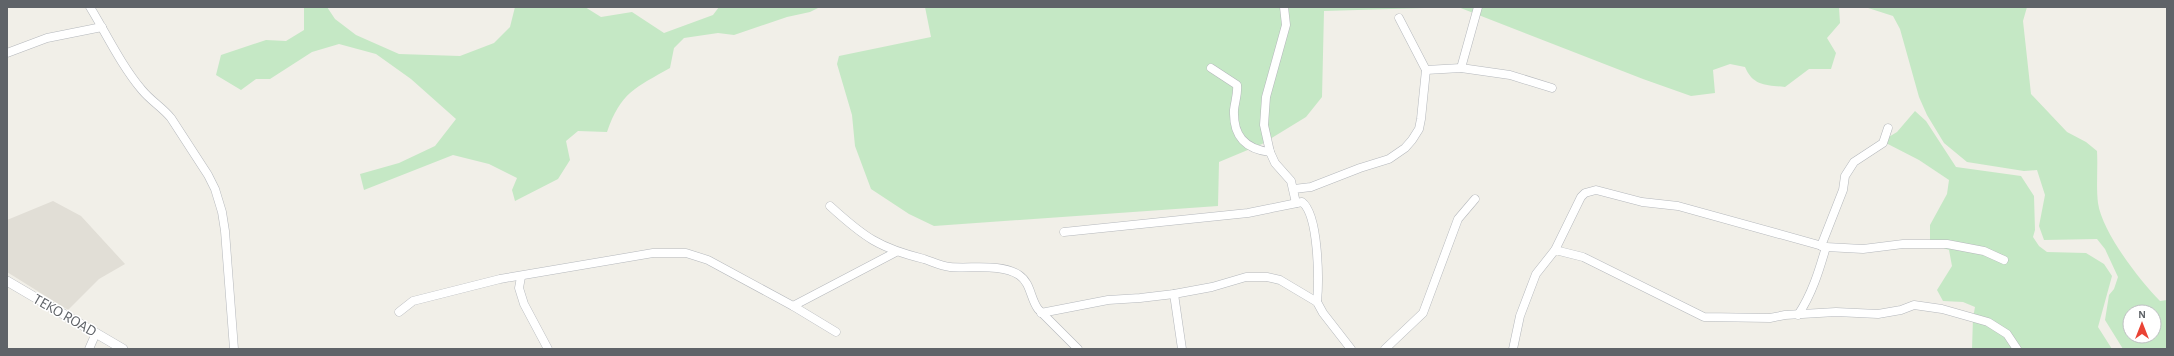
<svg xmlns="http://www.w3.org/2000/svg" width="2174" height="356" font-family="'Alegreya Sans',sans-serif">
  <rect width="100%" height="100%" fill="#f1efe8"/>
  <path fill="#e1ded6" d="M53 201 81 216 125 264 99 279 68 310 7 272V220Z"/>
  <g fill="#c5e8c5" fill-rule="evenodd">
    <path d="M304 7H327L335 19 356 35 399 54 460 56 494 43 510 27 515 7H585L601 17 632 12 664 33 713 15 719 7H820L810 12 787 17 734 35 718 33 684 38 674 48 670 68C635 88 621 92 607 132L578 131 566 141 570 160 558 179 515 201 512 190 517 178 489 164 453 155 364 190 360 174 399 163 435 146 456 119 411 79 376 54 339 44 312 52 270 79H256L241 90 216 75 221 55 266 40 286 41 304 30Z"/>
    <path d="M925 7H1839L1840 23 1827 38 1836 53 1831 69H1809L1785 87C1766 85 1753 86 1745 67L1730 64 1713 70 1715 93 1691 96 1643 79 1458 7 1324 11 1322 97 1306 117 1262 144 1219 162 1218 206 934 226 909 214 871 189 855 146 852 115 837 64 839 56 931 37Z"/>
    <path d="M1865 7H2027L2023 21 2031 94 2067 132 2086 142 2097 151C2098 168 2096 187 2098 203 2102 232 2140 281 2160 301L2167 300V349H2123L2105 320 2109 295 2114 289 2118 277 2105 249 2097 239 2044 240 2039 226 2045 195 2037 170 2024 171 1967 162 1944 143 1927 115 1919 97 1900 29 1893 16ZM2130 312H2154V336H2130Z"/>
    <path d="M1915 111 1926 121 1956 167 2021 176 2034 196 2035 230 2033 237 2039 246 2047 252 2086 253 2104 264 2112 276 2098 327 2112 349H1972L1973 318 1975 307 1963 302 1943 301 1937 290 1952 266 1949 250 1935 245 1930 241V225L1947 194 1949 180 1919 160 1882 141 1897 132Z"/>
  </g>
  <g fill="none" stroke-linecap="round" stroke-linejoin="round">
    <defs>
      <g id="minor">
        <path d="M90 7C107 35 121 65 142 90 151 101 162 107 171 118L208 175 215 189 222 212 225 231 234 349"/>
        <path d="M1284 7 1286 25 1266 97 1264 125 1270 152 1275 163 1291 181 1296 203"/>
        <path d="M7 53 47 38 102 27"/>
        <path d="M1211 68 1237 85C1238 94 1235 101 1234 110 1233 135 1244 149 1270 152"/>
        <path d="M1461 68 1478 7"/>
        <path d="M1426 70 1461 68 1510 75 1552 88"/>
        <path d="M1294 189 1311 187 1360 168 1389 159 1405 148 1412 140 1419 129 1421 119 1426 70 1399 18"/>
        <path d="M830 206C864 237 879 248 924 259 933 262 941 266 950 267 971 269 1001 263 1019 275 1031 283 1030 298 1038 309L1078 349"/>
        <path d="M1064 232 1248 213 1302 202C1319 215 1319 281 1317 302"/>
        <path d="M1821 246 1843 190 1845 176 1854 162 1883 143 1888 128"/>
        <path d="M1555 250 1581 197 1585 193 1596 190 1642 202 1678 206 1826 247 1863 249 1903 244H1947L1984 251 2004 260"/>
        <path d="M521 277 519 288 524 304 548 349"/>
        <path d="M1174 294 1182 349"/>
        <path d="M793 306 896 252"/>
        <path d="M399 312 413 301 500 279 653 253H686L708 260 793 306 836 332"/>
        <path d="M1041 313 1108 300 1140 298 1174 294 1212 287 1246 277H1267L1280 280 1317 302 1323 313 1351 349"/>
        <path d="M1798 315C1812 294 1819 271 1826 247"/>
        <path d="M89 349 96 333"/>
        <path d="M1385 349 1423 313 1458 219 1475 199"/>
        <path d="M1513 349 1520 316 1536 274 1555 250 1583 257 1704 317 1770 318 1785 315 1836 312 1878 314 1901 310 1914 305 1942 309 1988 322 2007 334 2017 349"/>
      </g>
      <path id="tertiary" d="M7 281 123 349"/>
    </defs>
    <use href="#minor" stroke="#b5b8bc" stroke-width="9"/>
    <use href="#tertiary" stroke="#b5b8bc" stroke-width="10"/>
    <use href="#minor" stroke="#fff" stroke-width="8"/>
    <use href="#tertiary" stroke="#fff" stroke-width="9"/>
  </g>
  <g text-anchor="middle" stroke-width="3" stroke-linejoin="round" paint-order="stroke">
    <g font-size="15" fill="#5f6368" stroke="#fff">
      <text transform="translate(65 315) rotate(30)" y="5">TEKO ROAD</text>
    </g>
  </g>
  <rect width="2174" height="356" fill="none" stroke="#5f6368" stroke-width="16"/>
  <g transform="translate(2142 324)"><circle r="19" fill="#ffffff" stroke="#bfc1c3"/>
  <path d="M0-3L7 15L0 10L-7 15Z" fill="#ea4335"/>
  <text y="-6" font-size="11" font-weight="bold" text-anchor="middle" fill="#5f6368">N</text>
  </g>
</svg>
